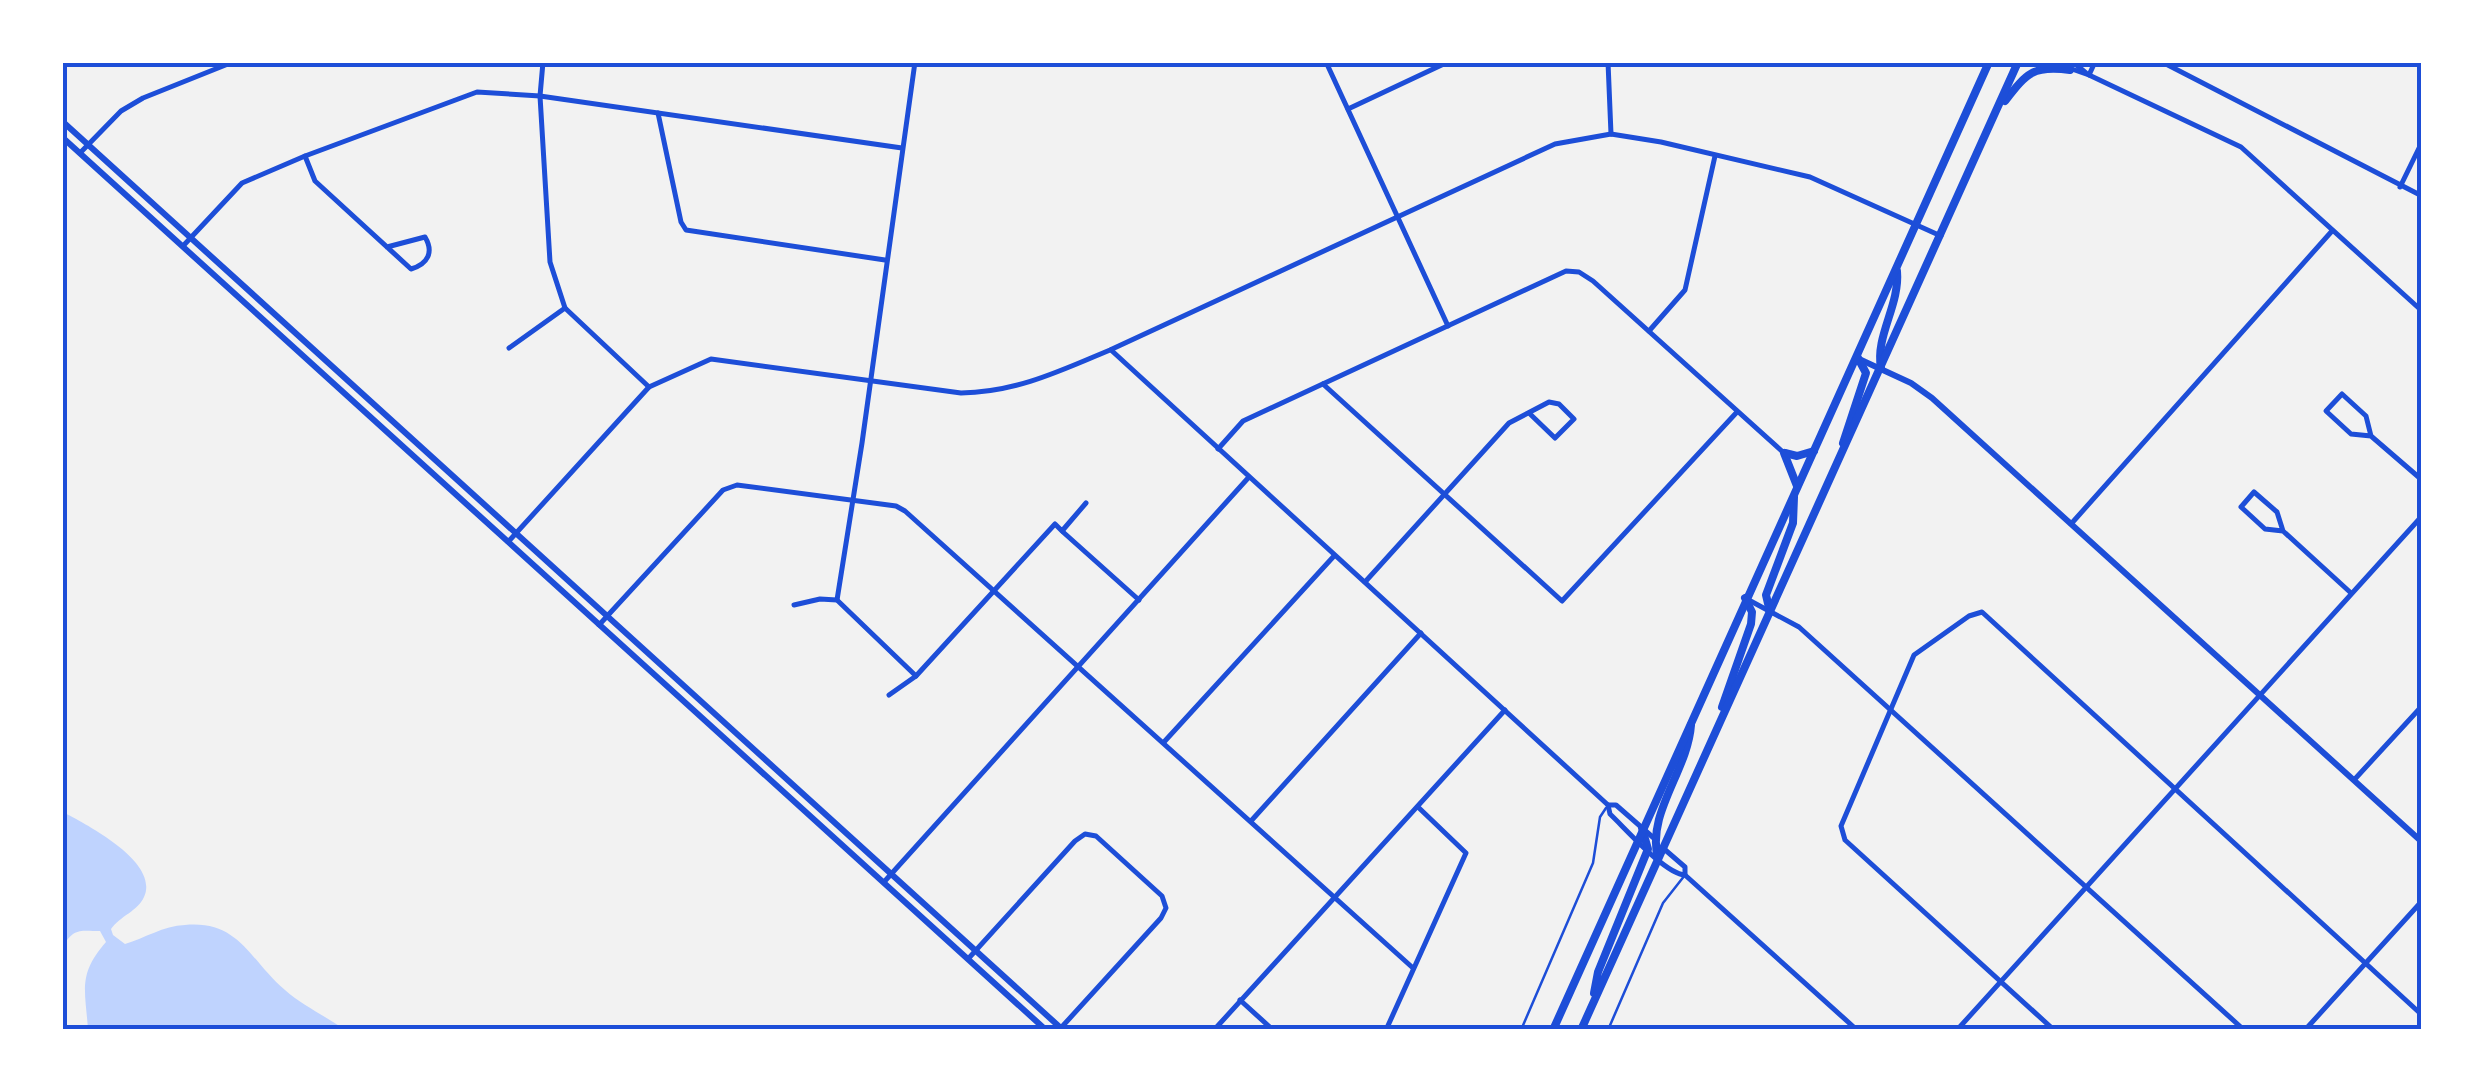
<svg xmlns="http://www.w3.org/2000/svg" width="2484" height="1092" font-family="'Space Grotesk',sans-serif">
  <rect width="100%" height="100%" fill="#f2f2f2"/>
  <path fill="#bfd3fe" d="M63 812C87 825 160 862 144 897 138 911 120 916 111 929L113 935 125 944C145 938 163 926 185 925 240 920 250 961 285 990 302 1005 325 1016 344 1029H88C85 989 78 974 106 942L100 931C82 931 73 927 63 947Z"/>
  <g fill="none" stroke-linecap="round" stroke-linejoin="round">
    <g stroke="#1d4ed8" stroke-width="2.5">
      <path d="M1521 1030 1593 863 1600 817 1606 808"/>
      <path d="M1608 1030 1663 903 1685 875"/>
    </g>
    <g stroke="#1d4ed8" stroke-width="5">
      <path d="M543 62 540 96 550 262 565 308 649 387"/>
      <path d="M1326 62 1448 326"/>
      <path d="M1608 62 1611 134"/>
      <path d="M2052 62 2089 75 2241 147 2422 311"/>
      <path d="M2073 62 2086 73"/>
      <path d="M2162 62 2422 196"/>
      <path d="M2419 62 2422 64"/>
      <path d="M2089 75 2095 62"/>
      <path d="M1348 109 1448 62"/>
      <path d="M658 113 681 222 686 230 885 260"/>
      <path d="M80 153 121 111 143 98 233 62"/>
      <path d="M305 156 315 181 411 269C428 264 434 252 425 237L387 247"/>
      <path d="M2400 187 2422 142"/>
      <path d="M183 246 242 183 305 156 477 92 540 96 902 148"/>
      <path d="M1649 331 1685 290 1715 156"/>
      <path d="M509 348 565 308"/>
      <path d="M1111 350 1608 805 1610 814C1626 829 1665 874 1685 875L1857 1030"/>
      <path d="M1323 384 1562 601 1737 412"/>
      <path d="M2371 436 2351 434 2326 411 2342 394 2366 416 2371 436 2422 480"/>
      <path d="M1218 449 1243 421 1566 271 1579 272 1593 281 1784 453"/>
      <path d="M2071 524 2332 231"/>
      <path d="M2283 531 2265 529 2241 507 2254 492 2277 512 2283 531 2351 593"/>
      <path d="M1063 532 1139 600"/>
      <path d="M508 542 649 387 711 359 961 393C1017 392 1060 371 1110 350L1555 144 1611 134 1661 142 1810 177 1941 236"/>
      <path d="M1365 582 1509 423 1549 402 1559 404 1574 419 1555 438 1529 413"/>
      <path d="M1745 598 1799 627 2244 1030"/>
      <path d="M837 600 862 443 915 62"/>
      <path d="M794 605 820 599 837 600 916 676"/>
      <path d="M599 625 723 490 737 485 896 506 905 511 1413 968"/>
      <path d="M889 695 916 676 1055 524 1062 531 1086 503"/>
      <path d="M1164 742 1334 556"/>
      <path d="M2354 780 2422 706"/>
      <path d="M1608 805H1616L1656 840"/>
      <path d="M1251 821 1421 633"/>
      <path d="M1663 848 1685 867V875"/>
      <path d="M884 882 1249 477"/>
      <path d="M968 959 1075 841 1085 834 1096 836 1162 896 1166 908 1161 918 1059 1030"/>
      <path d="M1240 1000 1273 1030"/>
      <path d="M1214 1030 1505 710"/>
      <path d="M1386 1030 1466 853 1418 807"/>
      <path d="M1957 1030 2422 516"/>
      <path d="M2054 1030 1845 840 1841 826 1914 655 1969 616 1982 612 2422 1015"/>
      <path d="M2305 1030 2422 901"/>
    </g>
    <path stroke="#1d4ed8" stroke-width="6" d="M1859 359 1911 383 1932 398 2422 842"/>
    <g stroke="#1d4ed8" stroke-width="6">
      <path d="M62 121 1063 1030"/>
      <path d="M62 137 1046 1030"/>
    </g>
    <g stroke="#1d4ed8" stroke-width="8">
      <path d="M2005 101C2027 73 2033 65 2070 70"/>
      <path d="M1881 368C1875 336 1900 305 1897 271"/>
      <path d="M1843 443 1866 373 1858 358"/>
      <path d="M1784 453 1797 486"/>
      <path d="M1785 453 1797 456 1814 451"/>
      <path d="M1770 612 1766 595 1793 523 1794 497"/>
      <path d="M1722 707 1751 624 1752 612 1745 598"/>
      <path d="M1658 858C1646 814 1688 770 1691 725"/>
      <path d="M1594 993 1598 972 1648 849 1642 828"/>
      <path d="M1553 1030 1989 62"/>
      <path d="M1581 1030 2018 62"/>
    </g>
  </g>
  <rect width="2484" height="1092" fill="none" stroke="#ffffff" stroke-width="130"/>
  <rect x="65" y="65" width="2354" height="962" fill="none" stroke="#1d4ed8" stroke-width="4"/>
</svg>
